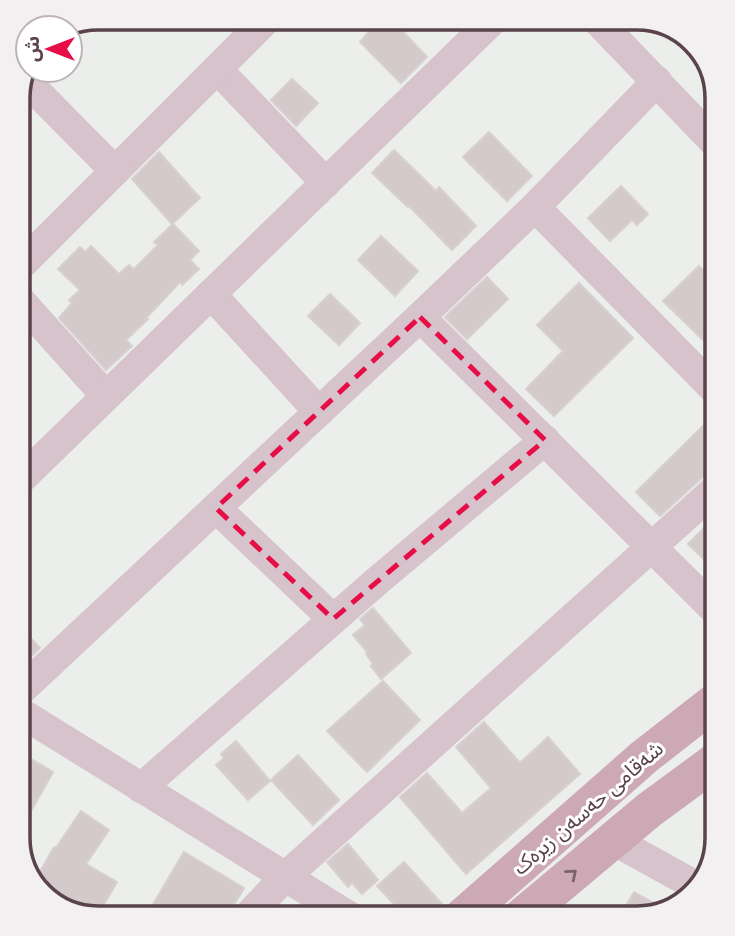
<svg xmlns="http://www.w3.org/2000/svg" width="735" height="936" font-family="Lato,'Noto Sans Arabic',sans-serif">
  <rect width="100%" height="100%" fill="#ebeeeb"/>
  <g fill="#d4cacc" stroke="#d8cfd0" stroke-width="2">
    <path d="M381 18H390L427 57 401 83 360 42Z"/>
    <path d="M292 79 318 103 296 126 271 100Z"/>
    <path d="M489 132 532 176 507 201 463 157Z"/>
    <path d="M394 150 436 191 439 187 476 226 452 250 409 206 408 207 372 173Z"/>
    <path d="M159 152 200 198 172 224 132 179Z"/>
    <path d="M621 186 648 214 637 225 632 220 610 241 588 218Z"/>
    <path d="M173 224 199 251 190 260 199 269 182 285 180 282 146 318 148 319 126 340 132 346 106 370 59 318 72 303 69 300 80 290 58 269 80 247 85 252 91 246 119 274 129 265 134 269 158 245 154 242Z"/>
    <path d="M381 236 418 271 395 296 358 260Z"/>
    <path d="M699 266 718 285V337L709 346 663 301Z"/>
    <path d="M487 277 508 299 467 339 445 317Z"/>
    <path d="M579 283 633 338 554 416 526 389 563 351 537 325Z"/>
    <path d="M330 294 360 323 339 345 308 316Z"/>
    <path d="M706 423 718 435V463L660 516 636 492Z"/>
    <path d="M718 514V573L688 544Z"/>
    <path d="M373 608 411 653 381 679 371 666 373 664 366 654 368 653 353 635 365 625 360 619Z"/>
    <path d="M26 633 40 648 18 669V641Z"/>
    <path d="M383 681 420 720 367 772 327 731Z"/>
    <path d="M484 722 520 763 548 737 580 774 466 874 400 797 427 773 462 813 491 788 456 747Z"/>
    <path d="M236 741 270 781 248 800 216 765 224 758 221 754Z"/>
    <path d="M18 751 53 772 18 834Z"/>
    <path d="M298 755 339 800 313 825 271 780Z"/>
    <path d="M81 811 109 830 86 864 117 882 96 918 33 884 54 847 56 848Z"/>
    <path d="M348 844 378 880 362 894 352 883 348 887 327 862Z"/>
    <path d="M184 852 244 888 226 918 204 905 197 918H145Z"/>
    <path d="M404 862 442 904 426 918H407L377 886Z"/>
    <path d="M634 892 666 910 638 918H619Z"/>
  </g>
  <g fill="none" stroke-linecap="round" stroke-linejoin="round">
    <g stroke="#d7c3cb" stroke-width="30">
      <path d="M595 18 717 145"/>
      <path d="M217 69 326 183"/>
      <path d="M115 171 268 18"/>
      <path d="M535 207 717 392"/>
      <path d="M18 268 115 171 24 79"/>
      <path d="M211 294 319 412"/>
      <path d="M18 298 106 396"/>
      <path d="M420 317 717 612"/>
      <path d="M18 482 495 18"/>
      <path d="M216 508 333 619"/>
      <path d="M18 693 420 317 535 207 657 81"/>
      <path d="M18 711 352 918"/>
      <path d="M141 788 376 582 545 440"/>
      <path d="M613 840 698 887"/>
      <path d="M246 918 285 877 717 488"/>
    </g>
    <g stroke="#cda8b5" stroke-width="37">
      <path d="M461 918 644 757 717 700"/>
      <path d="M520 918 649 810 717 760"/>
    </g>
  </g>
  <defs><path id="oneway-chevron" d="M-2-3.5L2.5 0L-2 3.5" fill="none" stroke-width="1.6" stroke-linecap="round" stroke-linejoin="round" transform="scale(1.75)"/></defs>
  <use stroke="#7c616b" href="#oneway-chevron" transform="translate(572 874) rotate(-40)"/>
  <path fill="none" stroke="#e70d47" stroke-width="5" stroke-dasharray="14 9" stroke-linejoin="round" d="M420 317 545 440 333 619 216 508Z"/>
  <g text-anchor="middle" stroke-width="6" stroke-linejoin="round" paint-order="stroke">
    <g font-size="21" fill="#5a434b" stroke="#fff">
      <text transform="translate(588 808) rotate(-41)" y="7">شەقامی حەسەن زیرەک</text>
    </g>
  </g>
  <path d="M0 0H735V936H0ZM98 30H637A68 68 0 0 1 705 98V838A68 68 0 0 1 637 906H98A68 68 0 0 1 30 838V98A68 68 0 0 1 98 30Z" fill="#f2f0f1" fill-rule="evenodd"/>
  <path fill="none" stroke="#5a434b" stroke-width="3.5" d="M98 30H637A68 68 0 0 1 705 98V838A68 68 0 0 1 637 906H98A68 68 0 0 1 30 838V98A68 68 0 0 1 98 30Z"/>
  <g transform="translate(49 49) rotate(270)"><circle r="33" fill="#ffffff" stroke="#bdb4b7" stroke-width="2"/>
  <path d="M0-5L12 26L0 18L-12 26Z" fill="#e70d47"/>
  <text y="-10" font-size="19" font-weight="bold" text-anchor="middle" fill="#5a434b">ش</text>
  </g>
</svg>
